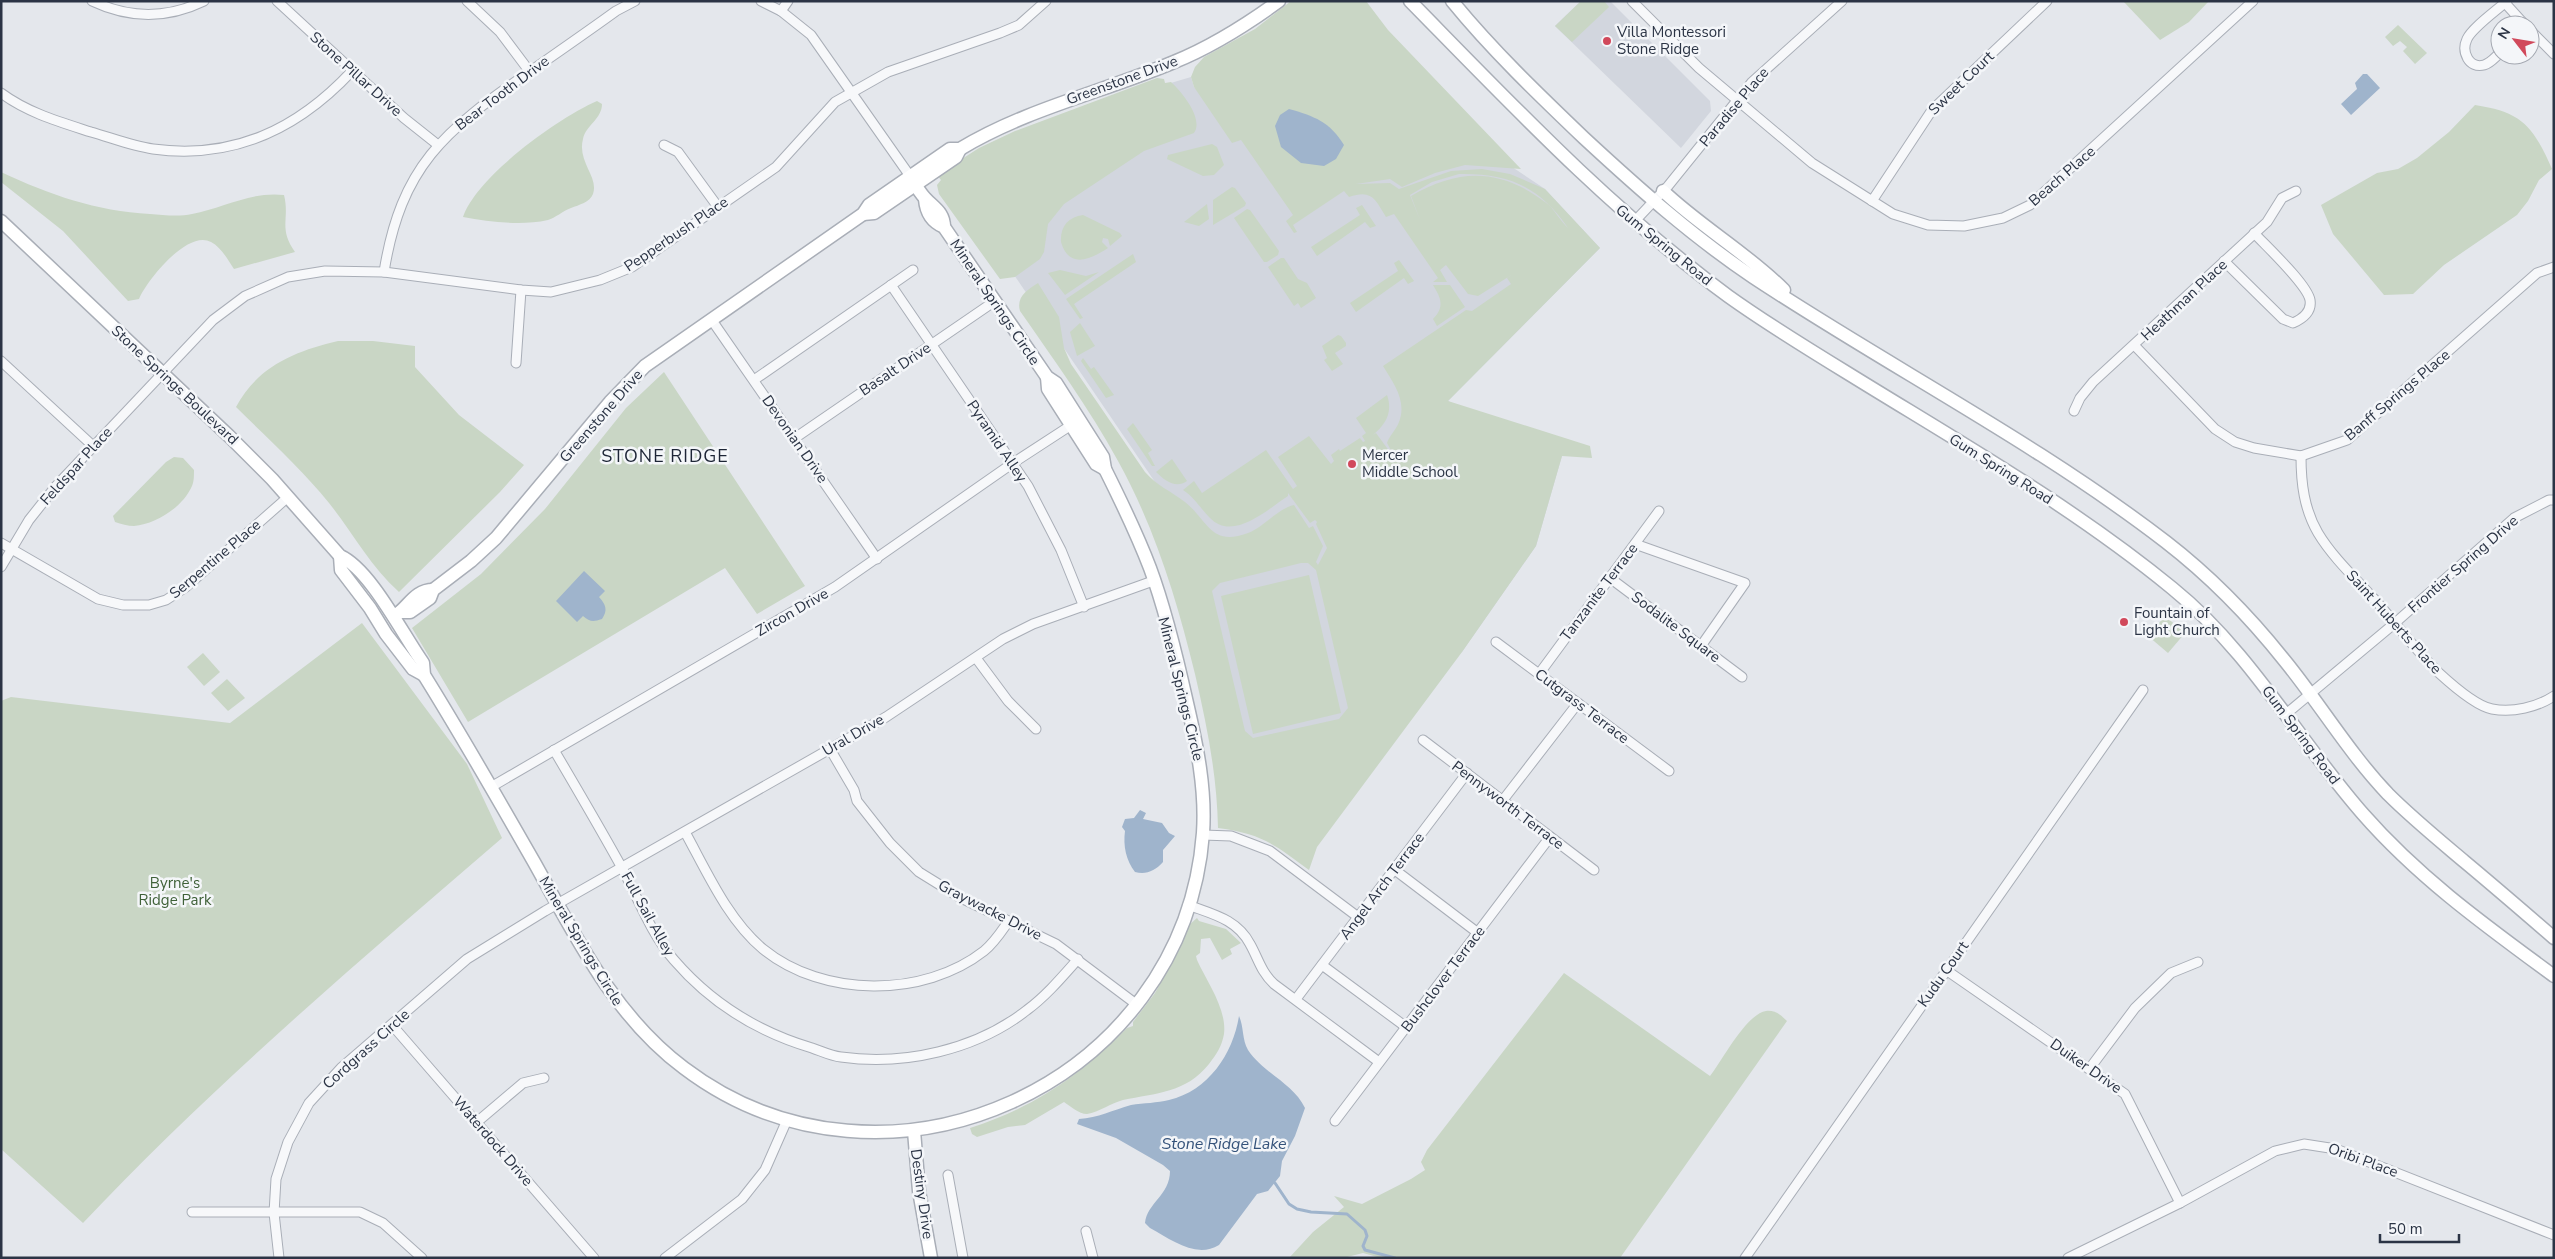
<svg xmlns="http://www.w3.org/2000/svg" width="2555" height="1259" font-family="'Nunito Sans',sans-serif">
  <rect width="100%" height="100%" fill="#e4e7ec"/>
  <g fill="#d2d6de">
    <path d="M1581 1H1610L1710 101 1711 111 1681 148 1555 26Z"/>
    <path d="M1191 77 1194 87 1203 96 1347 183 1494 155 1545 189 1600 248 1448 401 1562 456 1536 546 1462 652 1250 804 1157 485 959 194 1164 85Z"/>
  </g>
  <g fill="#c9d6c5" fill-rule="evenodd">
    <path d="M1291 1H1366L1388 30 1521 169 1465 165 1435 173 1402 187 1390 179 1356 184 1390 183 1399 189 1451 171 1482 169 1510 174 1545 189 1600 248 1448 401 1590 446 1592 458 1562 456 1536 546 1462 652 1317 847 1309 870C1273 843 1261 834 1218 828 1217 775 1207 726 1195 674 1177 600 1155 528 1118 461 1089 408 1054 360 1020 311 1016 297 1027 290 1038 283L1059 317 1064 348 1071 364 1145 472C1157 486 1171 491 1185 502 1208 520 1210 547 1248 533 1264 527 1277 509 1294 505L1309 528 1313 526 1323 546 1316 562 1318 565 1327 548 1316 524 1317 522 1315 520 1310 523 1288 493V496C1268 509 1233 542 1210 518 1200 508 1195 498 1183 490L1194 481 1202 493 1266 450 1293 489 1297 486 1278 457 1309 436 1331 464 1334 461 1331 455 1339 449 1340 451 1360 438 1363 442 1365 441 1362 436 1366 433 1356 418 1387 395C1393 412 1386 424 1373 435L1376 433 1398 463 1387 443C1389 436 1396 430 1399 422 1407 401 1394 384 1383 366L1466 310 1472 311 1511 284 1507 278 1513 274 1478 296 1468 294 1446 265 1440 270 1447 282H1433L1438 278 1394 214 1386 217C1375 199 1372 189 1349 197L1344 191 1293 225 1297 232 1294 233 1286 221 1293 215 1291 212 1241 140 1232 143 1194 87 1191 77 1195 67 1204 57 1255 29ZM1459 174C1509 173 1540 187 1568 228 1560 221 1554 208 1545 202 1500 168 1459 168 1411 196L1420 220 1410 195 1432 182ZM1301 563H1308L1316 570 1348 708 1339 719 1253 738 1245 731 1212 591 1220 583Z"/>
    <path d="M1581 1H1604L1609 7 1572 42 1555 26Z"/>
    <path d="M2123 1H2209L2189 22 2160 40Z"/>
    <path d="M2398 25 2427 53 2415 64 2403 51 2407 47 2400 41 2393 46 2385 37Z"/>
    <path d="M1157 78 1164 79 1165 83 1171 82C1182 92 1204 119 1194 133L1144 151 1064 204 1048 224 1044 252 1040 259 1015 277 1000 279 939 194 937 185 941 180 937 175 979 148 1015 131Z"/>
    <path d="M597 101 602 104C602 119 586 125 583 139 577 162 599 177 593 194 590 202 579 205 571 208 563 211 555 218 548 220 521 226 490 222 463 217 477 176 558 118 597 101Z"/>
    <path d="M2475 105C2522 112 2533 126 2552 169L2539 180 2528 201 2517 215 2444 265 2413 294 2384 295 2333 234 2321 205 2377 173 2398 169 2417 158 2449 132Z"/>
    <path d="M1212 144 1217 147 1224 165 1214 175 1203 176 1167 159 1168 155Z"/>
    <path d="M1 172C50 195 96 211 150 214 163 215 179 217 192 214 223 208 252 191 284 195 290 219 278 228 295 252L234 269C228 260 221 247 211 242 188 229 147 280 139 299L128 301 63 231 1 182Z"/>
    <path d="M1232 187 1235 188 1246 203 1245 206 1213 225V200Z"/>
    <path d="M1207 204 1209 219 1199 226 1184 222Z"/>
    <path d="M1362 205 1376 226 1370 228 1365 222 1317 256 1311 247 1360 215 1356 208Z"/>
    <path d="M1247 209 1250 210 1279 251 1278 255 1267 262H1264L1234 218Z"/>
    <path d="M1083 215 1120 233 1122 236 1110 246 1108 239 1103 238 1102 242 1108 248C1091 259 1069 270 1061 242 1060 227 1068 217 1083 215Z"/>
    <path d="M1133 254 1136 262 1074 304 1083 318 1080 319 1066 299Z"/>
    <path d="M1281 258H1284L1298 279 1307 283 1316 298 1301 308 1298 303 1294 306 1268 267Z"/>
    <path d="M1399 260 1414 281 1408 284 1404 278 1356 312 1350 303 1398 271 1394 263Z"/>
    <path d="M1060 270 1086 276 1099 272 1065 295 1048 273Z"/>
    <path d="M1433 285H1450L1465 307 1437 326 1433 319C1445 307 1441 298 1433 285Z"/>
    <path d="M1080 323 1095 346 1077 356 1070 332Z"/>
    <path d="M1338 335 1341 336 1346 343V346L1335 353 1343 364 1332 371 1324 360 1327 358 1322 346Z"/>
    <path d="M338 341H373L415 346V367L459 415 524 465 500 492 399 592C370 566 353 533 329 503 301 468 267 438 236 407 257 367 295 351 338 341Z"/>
    <path d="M1083 358 1091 369 1094 367 1114 395 1106 398 1081 361Z"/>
    <path d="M664 372 805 586 757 614 725 568 468 722 412 628 481 574 545 509 626 408Z"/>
    <path d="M1133 423 1152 450 1148 453 1155 466H1152L1127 429Z"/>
    <path d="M174 457 183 458 194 470C194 475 194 482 192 486 183 507 156 524 134 526 128 526 121 524 115 522L113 516 166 462Z"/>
    <path d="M1172 459 1187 481C1176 489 1165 481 1156 472Z"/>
    <path d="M1309 575 1341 713 1253 734 1221 596Z"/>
    <path d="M2165 616 2185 633 2168 653 2148 636Z"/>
    <path d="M362 623 467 764 502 838C358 962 213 1085 83 1223L1 1149V701L11 697 230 723Z"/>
    <path d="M203 653 220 672 204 686 187 667Z"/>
    <path d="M227 679 245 698 228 711 211 693Z"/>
    <path d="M1197 918 1199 921 1226 929 1241 943 1230 949 1232 954 1222 960 1210 938 1201 939 1200 953 1196 956 1197 960C1207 982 1227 1009 1224 1034 1222 1046 1216 1055 1209 1064 1186 1093 1156 1093 1123 1100 1111 1103 1099 1112 1087 1114 1079 1114 1070 1106 1064 1102L1025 1125 1008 1127 977 1137 972 1134 970 1128C1035 1107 1079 1076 1127 1028L1133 1026V1022L1155 993 1174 959 1189 925Z"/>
    <path d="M1564 973 1710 1076C1722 1061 1746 1014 1766 1011 1775 1010 1781 1015 1787 1021L1620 1258H1381L1363 1253 1343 1258H1289L1313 1232 1344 1207 1334 1196 1362 1204 1411 1179 1425 1170 1421 1162 1427 1150Z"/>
  </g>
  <g fill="#9fb4cc">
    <path d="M2363 74H2367L2380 88 2351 115 2341 104 2357 89 2355 83Z"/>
    <path d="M1289 109C1314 116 1330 122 1344 145L1336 159 1324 166 1301 163 1281 147 1275 126 1280 115Z"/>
    <path d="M584 571 605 591 599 597C606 605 608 610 602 619 593 622 590 622 583 616L577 622 556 601Z"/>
    <path d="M1140 810 1146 813 1143 819 1162 823 1169 833 1175 836 1163 850V862C1155 871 1146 875 1135 872 1126 860 1123 846 1125 831L1122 827 1125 819 1134 818Z"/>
    <path d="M1239 1016C1244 1027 1242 1040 1248 1050 1263 1073 1293 1083 1305 1108L1295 1136 1282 1161 1280 1176 1268 1191 1257 1194 1219 1245C1196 1259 1172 1240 1150 1228L1145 1223C1147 1203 1170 1195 1170 1171L1163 1165 1116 1138 1077 1124 1079 1119C1098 1118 1113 1110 1131 1105 1144 1103 1157 1103 1169 1100 1208 1091 1233 1054 1239 1016Z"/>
  </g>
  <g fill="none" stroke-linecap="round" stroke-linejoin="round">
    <path stroke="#9fb4cc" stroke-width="3" d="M1275 1183 1289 1204 1297 1209 1311 1212 1347 1214 1365 1230 1367 1236 1363 1246 1365 1250 1395 1258"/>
    <defs>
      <g id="street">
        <path d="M92 1C130 19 167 19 204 1"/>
        <path d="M277 1 404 118 438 145"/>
        <path d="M467 1 500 32 530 72"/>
        <path d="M761 1 781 11 811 35 910 176"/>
        <path d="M1632 1 1699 68 1812 163 1893 214 1928 225 1964 226 2003 218 2030 205 2253 1"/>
        <path d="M2505 3 2525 25"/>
        <path d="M781 11 788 1"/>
        <path d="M2530 30 2554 54"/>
        <path d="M2500 53C2495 57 2491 63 2484 65 2469 69 2461 52 2467 39 2472 28 2496 11 2507 1"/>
        <path d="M1 93C28 113 60 122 91 132 112 138 132 146 153 149 234 160 298 129 352 71"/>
        <path d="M664 145 678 152 718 207"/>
        <path d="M1872 201 1932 110 2047 1"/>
        <path d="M1634 222 1668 186 1752 82 1842 1"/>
        <path d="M2224 261 2283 319 2293 323C2302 319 2312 312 2310 300 2307 284 2267 247 2254 233"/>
        <path d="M384 272C401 166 444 131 528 73 558 52 587 32 616 11L635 1"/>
        <path d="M891 285 1028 486 1061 550 1084 607"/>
        <path d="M711 319 877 559"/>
        <path d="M2135 346 2215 429 2235 442 2254 448 2301 456 2347 440 2537 273 2554 267"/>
        <path d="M1 361 93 446"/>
        <path d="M516 363 521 290"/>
        <path d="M754 380 913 270"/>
        <path d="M2074 411 2080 398 2093 382 2267 222 2282 198 2296 191"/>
        <path d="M795 438 995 301"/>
        <path d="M2301 456C2301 483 2304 509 2318 533 2333 558 2357 580 2377 602 2397 625 2417 652 2439 673 2451 684 2476 706 2492 709 2513 713 2537 707 2554 696"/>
        <path d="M1 543 98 599 123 605H149L166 600 186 587 288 497"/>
        <path d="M1635 544 1745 583 1701 646"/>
        <path d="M1 567 29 520 56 486 213 320 245 296 288 277 325 271 384 272 521 290 551 292 600 280 632 267 776 167 835 102 888 72 1000 33 1019 25 1046 1"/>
        <path d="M1610 578 1742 677"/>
        <path d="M1496 642 1669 771"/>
        <path d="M976 658 1008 701 1036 729"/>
        <path d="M1539 674 1659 511"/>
        <path d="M2286 714 2395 623 2514 518 2549 500H2554"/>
        <path d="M1423 740 1594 870"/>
        <path d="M830 749 854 790 857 801 890 843 919 872 961 898 1056 944 1136 1004"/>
        <path d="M554 750C577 789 600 828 622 868 638 898 651 934 674 960 711 1003 758 1032 812 1048 821 1051 831 1056 841 1057 904 1066 976 1050 1027 1010 1046 996 1062 977 1078 959"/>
        <path d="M491 787 835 587 1013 463 1076 422"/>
        <path d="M1503 800 1578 703"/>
        <path d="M685 832C707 872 728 920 763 949 823 998 924 998 984 951 994 943 1001 932 1008 922"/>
        <path d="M1203 835 1231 836 1270 851 1358 917"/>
        <path d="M1395 870 1478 933"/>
        <path d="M1188 905C1212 914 1237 919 1250 944 1258 958 1261 972 1274 984L1379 1062"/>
        <path d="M1322 965 1406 1027"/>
        <path d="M1946 970 2125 1094 2180 1203"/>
        <path d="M1296 999 1467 773"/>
        <path d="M392 1025 594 1258"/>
        <path d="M2090 1068 2135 1008 2171 973 2198 962"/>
        <path d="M1335 1121 1550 837"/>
        <path d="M477 1122 523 1083 544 1078"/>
        <path d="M948 1175 963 1258"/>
        <path d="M192 1212H360L383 1223 422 1258"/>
        <path d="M1086 1231 1093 1258"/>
        <path d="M279 1258 274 1213 276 1179 288 1142 309 1103 341 1068 467 959 545 911 886 717 1003 639 1033 624 1153 581"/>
        <path d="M665 1258 742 1199 765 1170 787 1120"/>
        <path d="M1745 1258 2143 690"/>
        <path d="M2068 1258 2180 1203 2275 1151 2304 1144 2336 1149 2554 1235"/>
      </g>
      <g id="secondary">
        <path d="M1410 1C1512 105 1611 210 1728 296 1767 324 1808 349 1849 374 1959 442 2072 506 2172 588 2250 651 2298 740 2363 814 2419 878 2486 926 2554 976"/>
        <path d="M1452 1C1492 50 1538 94 1584 138 1638 188 1692 236 1753 277 1889 367 2036 442 2166 542 2210 576 2250 617 2285 661 2320 704 2349 753 2388 794 2412 818 2439 840 2465 862 2495 887 2524 912 2554 938"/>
        <path d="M911 177C915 184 919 192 925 198 934 208 944 212 944 227"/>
        <path d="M1663 191C1701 227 1747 253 1784 290"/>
        <path d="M863 214 874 213 956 157 960 149"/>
        <path d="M1 221 229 436 272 479 340 556C370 569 403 635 423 663L424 675C462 736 498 799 534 862 576 937 614 1016 684 1068 885 1220 1184 1085 1203 833 1206 789 1197 746 1187 703 1177 658 1166 611 1150 568 1137 534 1121 501 1105 469L1103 457 1056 383 1047 377 944 227C932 222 926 212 925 199"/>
        <path d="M1047 377 1048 389 1096 464 1105 469"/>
        <path d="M340 556 341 570 370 608 386 634 413 669 424 675"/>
        <path d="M400 612H410L430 598 433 590 471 561 496 538 610 402 645 366 863 214 869 205 950 149H960C1026 109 1103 92 1174 62 1211 47 1246 25 1279 1"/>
        <path d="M396 615C409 606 415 590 433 590"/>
        <path d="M914 1131 919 1191 931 1258"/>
      </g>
    </defs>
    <use href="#street" stroke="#a9aeb7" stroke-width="11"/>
    <use href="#secondary" stroke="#a9aeb7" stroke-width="15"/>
    <use href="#street" stroke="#f7f8fa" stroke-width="9"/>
    <use href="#secondary" stroke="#fff" stroke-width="12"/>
  </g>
  <g fill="#d1495b" stroke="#f4f6f9" stroke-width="2">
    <circle cx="1607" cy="41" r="5"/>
    <circle cx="1352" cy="464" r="5"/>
    <circle cx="2124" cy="622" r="5"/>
  </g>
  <g text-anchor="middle" stroke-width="5" stroke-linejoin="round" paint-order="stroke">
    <g font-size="15" fill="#2b3445" stroke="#f4f6f9" text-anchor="start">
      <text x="1617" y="37">Villa Montessori<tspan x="1617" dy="17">Stone Ridge</tspan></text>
      <text x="1362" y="460">Mercer<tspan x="1362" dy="17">Middle School</tspan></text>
      <text x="2134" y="618">Fountain of<tspan x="2134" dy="17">Light Church</tspan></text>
    </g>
    <g font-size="15" fill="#2b3445" stroke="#f4f6f9">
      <text transform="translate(356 74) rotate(42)" y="5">Stone Pillar Drive</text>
      <text transform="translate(1122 80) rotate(-20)" y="5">Greenstone Drive</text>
      <text transform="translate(1961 83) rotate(-44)" y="5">Sweet Court</text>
      <text transform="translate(502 93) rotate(-37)" y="5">Bear Tooth Drive</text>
      <text transform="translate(1734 107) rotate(-50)" y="5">Paradise Place</text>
      <text transform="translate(2062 176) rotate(-41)" y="5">Beach Place</text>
      <text transform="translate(676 234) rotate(-34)" y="5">Pepperbush Place</text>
      <text transform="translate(1664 245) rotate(39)" y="5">Gum Spring Road</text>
      <text transform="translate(2184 300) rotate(-43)" y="5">Heathman Place</text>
      <text transform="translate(995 302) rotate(56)" y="5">Mineral Springs Circle</text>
      <text transform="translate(895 369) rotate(-34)" y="5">Basalt Drive</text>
      <text transform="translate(175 385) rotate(43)" y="5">Stone Springs Boulevard</text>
      <text transform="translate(2397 395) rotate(-40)" y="5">Banff Springs Place</text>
      <text transform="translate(601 416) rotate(-49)" y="5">Greenstone Drive</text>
      <text transform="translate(795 439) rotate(55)" y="5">Devonian Drive</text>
      <text transform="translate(997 441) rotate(56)" y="5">Pyramid Alley</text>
      <text transform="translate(76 466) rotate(-48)" y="5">Feldspar Place</text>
      <text transform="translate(2001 469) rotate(32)" y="5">Gum Spring Road</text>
      <text transform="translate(215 559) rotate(-40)" y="5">Serpentine Place</text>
      <text transform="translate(2463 564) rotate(-41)" y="5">Frontier Spring Drive</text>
      <text transform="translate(1599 592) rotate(-53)" y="5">Tanzanite Terrace</text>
      <text transform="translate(792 612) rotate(-30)" y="5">Zircon Drive</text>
      <text transform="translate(2394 622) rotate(48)" y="5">Saint Huberts Place</text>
      <text transform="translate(1676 627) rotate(37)" y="5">Sodalite Square</text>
      <text transform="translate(1181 689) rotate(76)" y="5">Mineral Springs Circle</text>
      <text transform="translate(1582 706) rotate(37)" y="5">Cutgrass Terrace</text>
      <text transform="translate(853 735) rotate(-30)" y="5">Ural Drive</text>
      <text transform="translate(2301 735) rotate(53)" y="5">Gum Spring Road</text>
      <text transform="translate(1508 805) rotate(37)" y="5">Pennyworth Terrace</text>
      <text transform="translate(1382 886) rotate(-53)" y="5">Angel Arch Terrace</text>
      <text transform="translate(990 910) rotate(27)" y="5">Graywacke Drive</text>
      <text transform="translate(648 914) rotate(61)" y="5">Full Sail Alley</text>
      <text transform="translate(581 941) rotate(59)" y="5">Mineral Springs Circle</text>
      <text transform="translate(1943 974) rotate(-55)" y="5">Kudu Court</text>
      <text transform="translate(1443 979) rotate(-53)" y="5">Bushclover Terrace</text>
      <text transform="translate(366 1049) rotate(-42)" y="5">Cordgrass Circle</text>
      <text transform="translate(2086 1066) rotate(35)" y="5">Duiker Drive</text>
      <text transform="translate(493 1141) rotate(49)" y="5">Waterdock Drive</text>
      <text transform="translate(2363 1160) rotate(20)" y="5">Oribi Place</text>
      <text transform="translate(922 1194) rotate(82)" y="5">Destiny Drive</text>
    </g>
    <g font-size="15" fill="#3f6138" stroke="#f4f6f9">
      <text x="175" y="888">Byrne's<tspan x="175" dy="17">Ridge Park</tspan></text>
    </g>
    <g font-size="16" font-style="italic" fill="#34527a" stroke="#f4f6f9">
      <text x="1224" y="1149">Stone Ridge Lake</text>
    </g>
    <g font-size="18" letter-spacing="1" fill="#1d2536" stroke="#f4f6f9">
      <text x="665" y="462">STONE RIDGE</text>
    </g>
  </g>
  <rect width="2555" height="1259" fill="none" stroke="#2b3445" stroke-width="5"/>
  <g transform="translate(2515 40) rotate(301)"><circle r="24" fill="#f4f6f9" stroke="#a4a8b1"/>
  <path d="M0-4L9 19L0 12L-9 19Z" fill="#d1495b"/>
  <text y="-8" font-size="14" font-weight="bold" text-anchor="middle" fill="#2b3445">N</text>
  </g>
  <path d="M2380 1234v8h79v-8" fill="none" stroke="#2b3445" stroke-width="2.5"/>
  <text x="2388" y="1234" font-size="15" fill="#2b3445" stroke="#f4f6f9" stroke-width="4" paint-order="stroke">50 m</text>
</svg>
